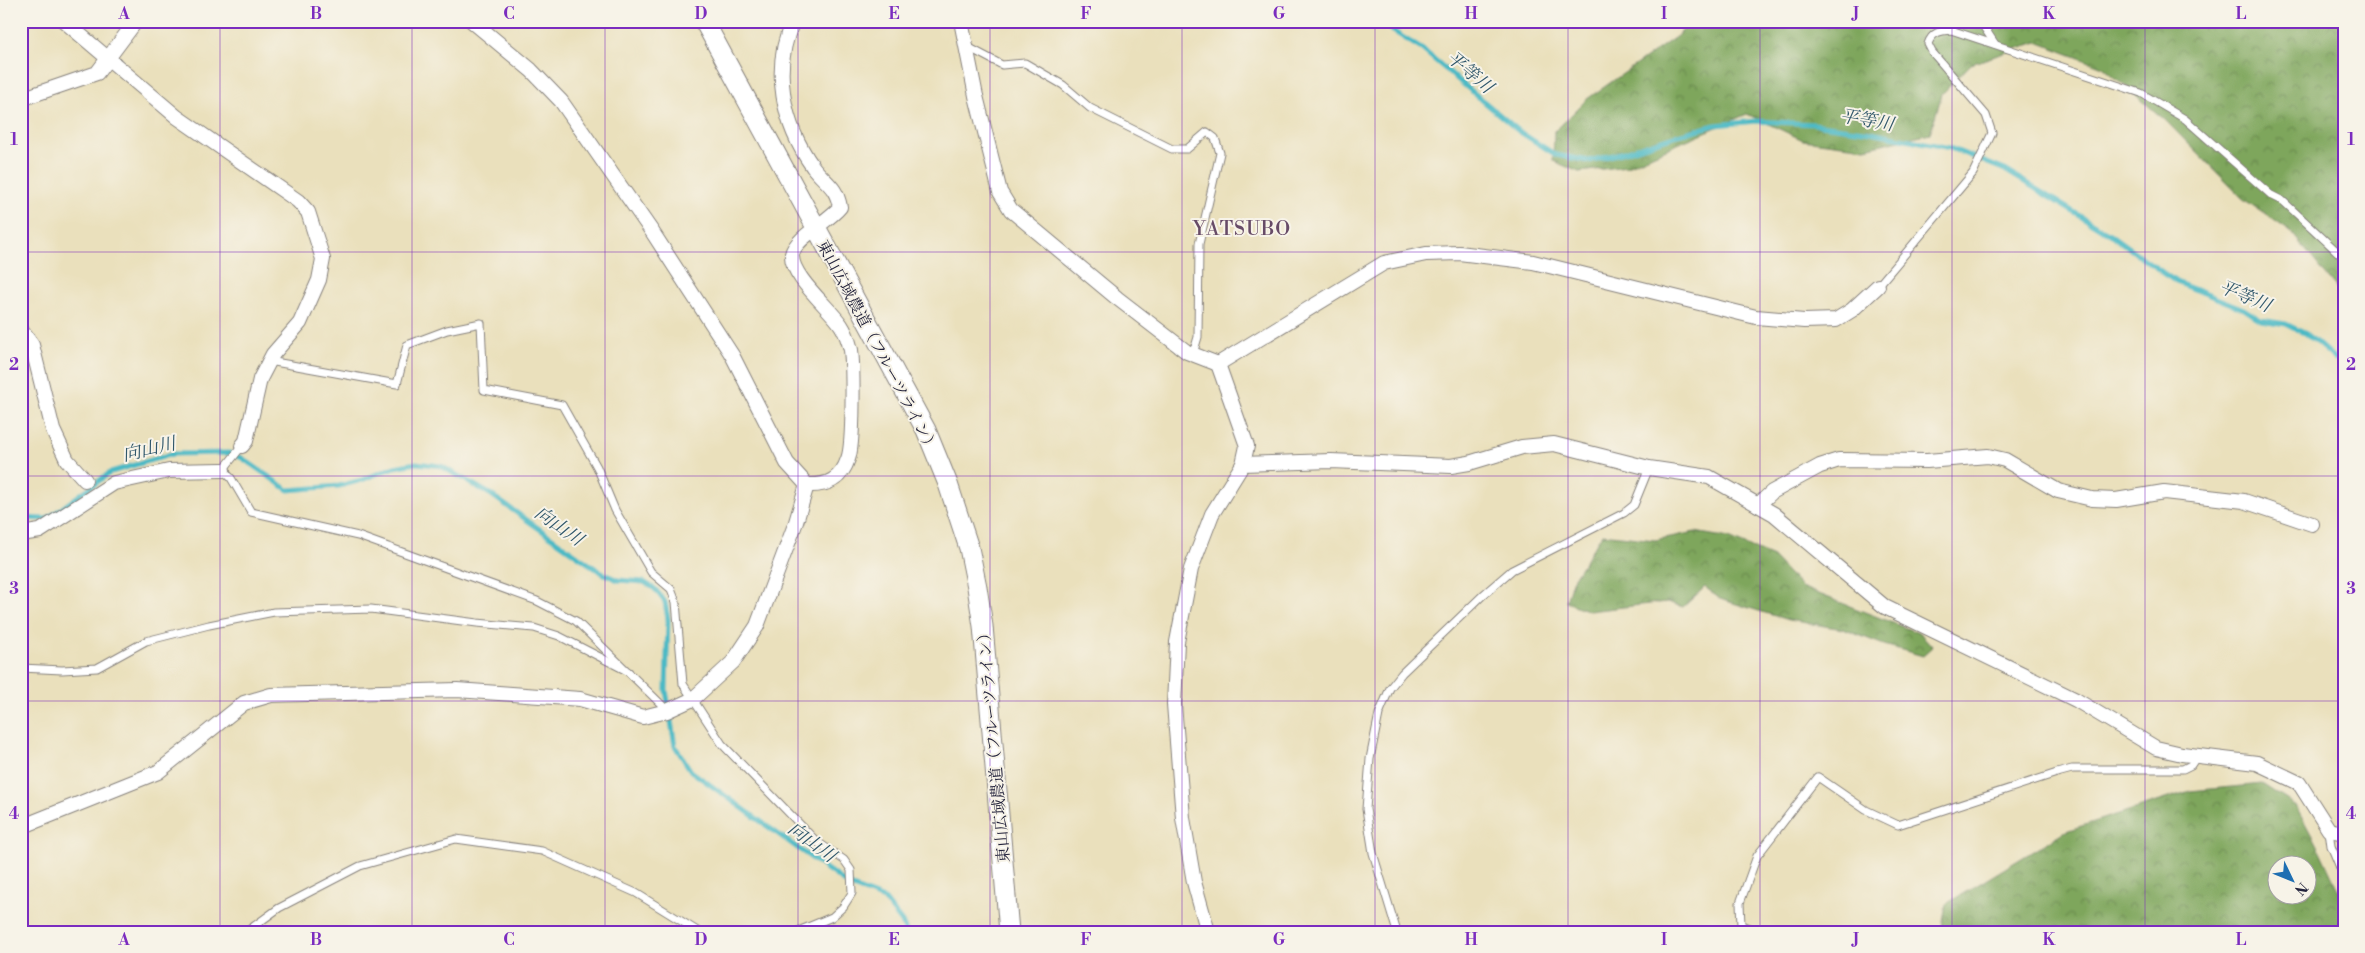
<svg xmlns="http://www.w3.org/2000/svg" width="2365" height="953" font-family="'Libre Bodoni','Noto Serif JP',serif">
  <defs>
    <pattern id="forest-crowns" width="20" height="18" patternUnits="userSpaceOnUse" patternTransform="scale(1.25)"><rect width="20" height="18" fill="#7ea65c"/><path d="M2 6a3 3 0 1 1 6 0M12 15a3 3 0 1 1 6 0" fill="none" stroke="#67874d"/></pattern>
  </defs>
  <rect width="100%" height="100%" fill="#f7f3e8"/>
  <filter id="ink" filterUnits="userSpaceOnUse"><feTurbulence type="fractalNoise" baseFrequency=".02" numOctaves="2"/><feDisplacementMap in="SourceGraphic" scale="10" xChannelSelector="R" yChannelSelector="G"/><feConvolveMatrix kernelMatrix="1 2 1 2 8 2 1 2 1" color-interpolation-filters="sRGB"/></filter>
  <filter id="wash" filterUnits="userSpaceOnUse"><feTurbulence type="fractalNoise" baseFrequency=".0096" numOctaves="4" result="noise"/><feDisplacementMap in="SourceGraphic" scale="20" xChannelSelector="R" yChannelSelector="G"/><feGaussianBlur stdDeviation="1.12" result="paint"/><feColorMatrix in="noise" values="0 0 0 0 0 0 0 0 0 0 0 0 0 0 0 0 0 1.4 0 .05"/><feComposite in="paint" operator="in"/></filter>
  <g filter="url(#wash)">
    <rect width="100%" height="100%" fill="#eae0bc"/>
    <g fill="url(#forest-crowns)" stroke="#50644c" fill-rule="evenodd">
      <path d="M1692 21H2344V297L2291 232 2242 198 2166 121 2103 67 2037 42 1971 64 1942 94 1930 133 1865 148 1803 140 1747 114 1627 166 1579 172 1553 161 1554 132 1587 99 1677 36Z"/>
      <path d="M1695 532 1729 538 1773 557 1801 587 1921 634 1933 647 1923 656 1884 645 1843 629 1788 620 1720 599 1705 587 1683 607 1667 602 1589 611 1566 602 1572 581 1602 534 1655 540Z"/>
      <path d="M2262 784 2296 806 2320 851 2344 903V932H1941L1946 904 2066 831 2190 791ZM2278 866H2308V896H2278Z"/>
    </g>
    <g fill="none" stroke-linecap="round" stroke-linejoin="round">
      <g stroke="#4bb9c5" stroke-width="5">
        <path d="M1377 21 1423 50 1520 132 1556 155 1589 161 1625 152 1674 136 1715 125 1756 121 1814 124 1871 132 1950 148 2005 170 2111 235 2176 282 2244 309 2261 320 2286 324 2308 335 2334 358 2344 361"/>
        <path d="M21 518 47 519 111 472 172 454 229 453 242 458 288 490 339 486 362 480 394 467 416 463 441 466 490 494 602 573 618 580 644 582 655 589 665 602 668 619 666 690 675 746 691 771 850 886 884 899 902 922 906 932"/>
      </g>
    </g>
  </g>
  <g filter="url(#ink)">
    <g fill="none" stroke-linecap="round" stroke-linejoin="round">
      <defs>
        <g id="lane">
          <path d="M1980 21 1995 44"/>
          <path d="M966 46 1002 65 1025 63 1063 85 1090 108 1172 149H1187L1207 132 1215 138 1220 153 1199 244 1198 337 1193 354"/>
          <path d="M1878 286 1973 173 1992 133 1986 115 1932 52 1928 44C1932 32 1940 31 1951 30L2141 93 2185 119 2271 195 2283 201 2344 258"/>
          <path d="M269 361 397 384 407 345 447 330 481 323 484 390 562 405 597 467 615 510 651 572 671 589 676 602 683 684 722 744 816 841 844 860 851 870 852 893 843 907 832 917 796 932"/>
          <path d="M242 446 223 470 231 478 251 512 358 536 537 601 576 621 667 710"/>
          <path d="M21 668 62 670 97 668 146 641 209 625 274 612 371 609 477 623 534 628 559 636 629 672"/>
          <path d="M2329 830 2331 846 2344 877"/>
          <path d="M246 932 279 908 360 866 456 839 542 851 636 893 699 932"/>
          <path d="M1397 932 1373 853 1366 809 1370 759 1379 714 1390 688 1402 673 1483 595 1512 570 1624 513 1634 505 1649 468"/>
          <path d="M1759 932 1741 925 1740 903 1757 856 1818 777 1866 810 1898 825 2057 773 2072 769H2183L2191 765 2197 756"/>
        </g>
        <g id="street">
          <path d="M64 21 177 117 298 201 308 212 323 259 319 280 300 323 273 354 260 379 246 441 242 446"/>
          <path d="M472 21 531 70 561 101 653 233 732 355 787 463 807 485C827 486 841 480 848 459 854 444 853 367 851 350 849 342 845 331 841 325 829 307 790 276 792 254 795 238 829 221 840 207 836 185 825 183 813 167 783 125 771 69 793 21"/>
          <path d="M961 21 976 96 1000 192 1011 210 1117 298 1187 352 1218 364 1384 263 1426 254 1459 253 1533 262 1756 317 1804 321 1836 320 1852 310 1878 286"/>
          <path d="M21 99 97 73 136 21"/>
          <path d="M21 330 32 345 53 430 67 460 85 480"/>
          <path d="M1243 464 1331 461 1451 466 1469 463 1522 447 1554 444 1649 468 1709 477 1774 514 1885 607 2076 700 2156 748 2182 754 2257 763 2299 783 2329 830 2344 833"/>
          <path d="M1758 505 1772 492 1820 466 1839 460 1927 461 1988 456 2005 460 2058 491 2092 499 2116 500 2164 492 2244 501 2312 524"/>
          <path d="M21 534 40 531 114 483 169 471 223 470"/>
          <path d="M21 827 158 772 244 703 271 695 457 690 580 699 643 717 667 711 693 699 733 662 757 626 796 522 807 485"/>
          <path d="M1208 932 1194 882 1183 818 1174 704 1177 642 1191 569 1212 514 1243 464 1247 446 1218 364"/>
        </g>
        <path id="secondary" d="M704 21 926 430 948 484 969 548 977 587 983 626 1009 932"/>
      </defs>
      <use href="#lane" stroke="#86817c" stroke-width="9"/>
      <use href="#street" stroke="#86817c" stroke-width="16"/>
      <use href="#secondary" stroke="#86817c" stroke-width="21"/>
      <use href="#lane" stroke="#fff" stroke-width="7"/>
      <use href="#street" stroke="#fff" stroke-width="14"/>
      <use href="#secondary" stroke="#fff" stroke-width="19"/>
    </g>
  </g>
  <path fill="none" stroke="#7b2cbf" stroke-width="1" stroke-opacity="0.55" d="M220 21V932M412 21V932M605 21V932M798 21V932M990 21V932M1182 21V932M1375 21V932M1568 21V932M1760 21V932M1952 21V932M2145 21V932M21 252H2344M21 476H2344M21 701H2344"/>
  <g text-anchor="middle" stroke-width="4" stroke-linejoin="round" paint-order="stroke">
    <g font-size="16" fill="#22223b" stroke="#f7f3e8">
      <text transform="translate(878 346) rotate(62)" y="6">東山広域農道（フルーツライン）</text>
      <text transform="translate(993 744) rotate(-95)" y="6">東山広域農道（フルーツライン）</text>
    </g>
    <g font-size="18" font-style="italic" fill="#30576b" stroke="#f7f3e8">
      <text transform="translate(1470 72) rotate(40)" y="6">平等川</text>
      <text transform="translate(1867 120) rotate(10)" y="6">平等川</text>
      <text transform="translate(2245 296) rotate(23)" y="6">平等川</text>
      <text transform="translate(149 449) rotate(-13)" y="6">向山川</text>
      <text transform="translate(559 526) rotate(35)" y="6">向山川</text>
      <text transform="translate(812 842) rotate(36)" y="6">向山川</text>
    </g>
    <g font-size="19" letter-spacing="1" fill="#674b67" stroke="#f7f3e8">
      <text x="1242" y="235">YATSUBO</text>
    </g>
  </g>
  <rect width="2365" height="953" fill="none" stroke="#f7f3e8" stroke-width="55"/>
  <g transform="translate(2292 880) rotate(133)"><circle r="24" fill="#f7f3e8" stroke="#a29fa3"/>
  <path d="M0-4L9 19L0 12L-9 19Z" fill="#1f6fb2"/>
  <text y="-8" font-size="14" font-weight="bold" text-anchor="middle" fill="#22223b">N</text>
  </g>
  <rect x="28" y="28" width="2310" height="898" fill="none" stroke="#7b2cbf" stroke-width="2"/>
  <g font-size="16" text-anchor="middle" font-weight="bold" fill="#7b2cbf">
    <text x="124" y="19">A</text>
    <text x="316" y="19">B</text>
    <text x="509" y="19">C</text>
    <text x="701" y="19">D</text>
    <text x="894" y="19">E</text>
    <text x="1086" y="19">F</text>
    <text x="1279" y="19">G</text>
    <text x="1471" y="19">H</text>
    <text x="1664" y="19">I</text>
    <text x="1856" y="19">J</text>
    <text x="2049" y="19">K</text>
    <text x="2241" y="19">L</text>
    <text x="14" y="145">1</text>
    <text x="2351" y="145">1</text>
    <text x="14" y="370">2</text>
    <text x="2351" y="370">2</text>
    <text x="14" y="594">3</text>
    <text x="2351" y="594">3</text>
    <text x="14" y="819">4</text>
    <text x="2351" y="819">4</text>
    <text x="124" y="945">A</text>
    <text x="316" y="945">B</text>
    <text x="509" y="945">C</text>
    <text x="701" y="945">D</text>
    <text x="894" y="945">E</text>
    <text x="1086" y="945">F</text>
    <text x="1279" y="945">G</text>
    <text x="1471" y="945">H</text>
    <text x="1664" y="945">I</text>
    <text x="1856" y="945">J</text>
    <text x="2049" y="945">K</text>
    <text x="2241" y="945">L</text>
  </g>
</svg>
